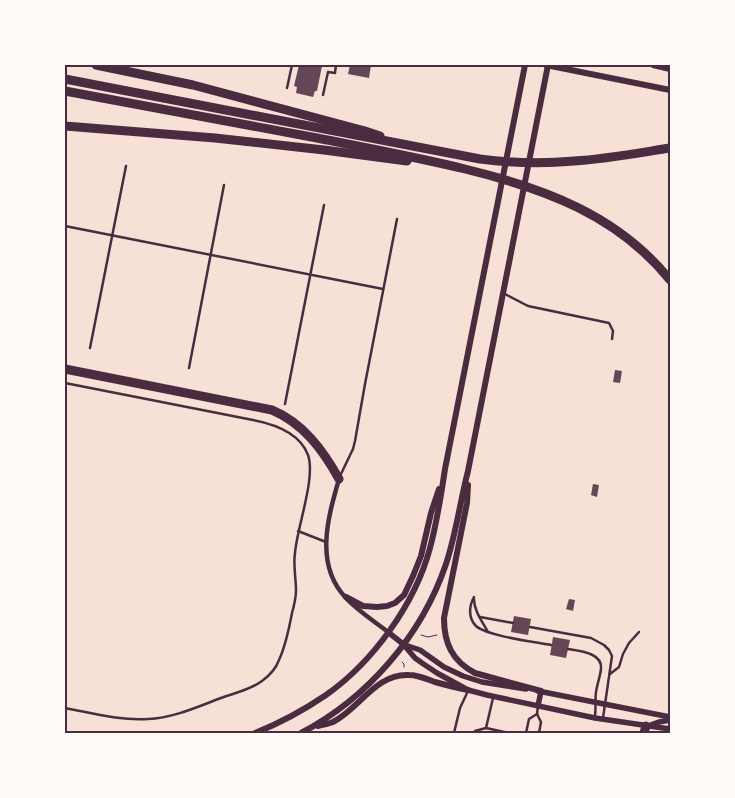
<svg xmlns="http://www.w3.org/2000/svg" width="735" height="798" font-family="'Archivo Narrow',sans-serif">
  <rect width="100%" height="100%" fill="#f7e1d7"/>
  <g fill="#644757">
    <path d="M299 65H319L322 66 317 91H315L313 97 296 93 297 87 294 86Z"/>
    <path d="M350 65H371L369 78 348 74Z"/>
    <path d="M615 370 622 371 620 383 613 382Z"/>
    <path d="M593 484 599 485 597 497 591 495Z"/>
    <path d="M569 599 575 600 573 611 566 609Z"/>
    <path d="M514 616 531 619 528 635 511 632Z"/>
    <path d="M553 637 570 640 566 658 550 655Z"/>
  </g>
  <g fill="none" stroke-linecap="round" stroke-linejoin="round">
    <g stroke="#4a2c40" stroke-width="1">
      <path d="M421 635 428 637 437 635"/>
      <path d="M402 662 404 664V667"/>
    </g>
    <g stroke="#4a2c40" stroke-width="2.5">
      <path d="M287 88 292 65"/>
      <path d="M323 95 328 72 335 73 336 65"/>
      <path d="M65 226 383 289"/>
      <path d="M505 294 528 306 609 323 613 331 612 339"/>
      <path d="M90 348 126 166"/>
      <path d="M189 368 224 185"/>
      <path d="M65 383 253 420C274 424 300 433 308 455 316 478 297 527 295 553 293 565 296 578 296 590 296 598 294 606 292 613 289 629 286 645 279 660 276 668 269 676 262 681 250 690 234 693 221 698 197 707 173 718 148 719 120 721 92 713 65 708"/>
      <path d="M285 404 324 205"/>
      <path d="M340 476 353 449 355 441 365 384 397 219"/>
      <path d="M298 531 326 542"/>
      <path d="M474 597C469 606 468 618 476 626 487 636 535 642 551 645"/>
      <path d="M474 599C474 611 482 621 488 632"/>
      <path d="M480 617 513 623"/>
      <path d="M530 627 591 638 604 645 609 650 612 656 603 718"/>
      <path d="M568 649C580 651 603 653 601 669 600 677 597 685 596 692 595 700 596 708 595 716"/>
      <path d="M610 674 619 667 623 654 629 643 639 632"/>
      <path d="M538 706 537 714 541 722 539 733"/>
      <path d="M486 728 493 698"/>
      <path d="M475 731 486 728 509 733"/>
      <path d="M454 733 460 708 468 691"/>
      <path d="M526 733 529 719 537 714"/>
    </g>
    <path stroke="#4a2c40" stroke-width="4.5" d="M339 479C328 517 314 565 346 598 358 611 374 621 388 632"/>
    <g stroke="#4a2c40" stroke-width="5.5">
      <path d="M388 632 403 644 415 658 422 663 437 673 468 690 487 695 595 718 670 729"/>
      <path d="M405 645 420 650 444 667 463 676 482 682 526 689"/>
      <path d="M538 691 670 717"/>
      <path d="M538 706 541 691"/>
      <path d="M648 726 659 722 670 720"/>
    </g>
    <g stroke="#4a2c40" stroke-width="6">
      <path d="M546 65 670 90"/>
      <path d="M653 65 670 69"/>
      <path d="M468 485 467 503 444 618C444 643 452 661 475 673L541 691"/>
      <path d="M346 597 363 606 377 607 387 606 395 603 404 595 413 576 421 556 431 513 439 489"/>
      <path d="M318 726C322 725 328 724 333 722 359 709 376 673 409 675 418 675 427 679 435 682 446 685 457 688 468 690"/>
      <path d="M255 733C280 723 304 710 326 695 373 662 415 604 430 548 437 522 441 496 445 469L525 65"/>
      <path d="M301 733C368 698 422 635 446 564 456 534 460 502 468 471L548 65"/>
    </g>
    <g stroke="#4a2c40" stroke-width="9">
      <path d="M96 65 193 85 365 131 380 136"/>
      <path d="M65 79 480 159C511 163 542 164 574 161 606 159 638 153 670 148"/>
      <path d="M65 91C149 106 233 122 317 138 367 148 416 157 465 169 543 188 618 215 670 280"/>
      <path d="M65 126 215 138 324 150 407 161"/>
      <path d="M65 369 272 410C303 423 323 450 339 479"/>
      <path d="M644 733 646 726"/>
    </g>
  </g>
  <rect width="735" height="798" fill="none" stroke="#fffaf5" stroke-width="132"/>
  <rect x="66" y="66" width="603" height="666" fill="none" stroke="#4a2c40" stroke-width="2"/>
</svg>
